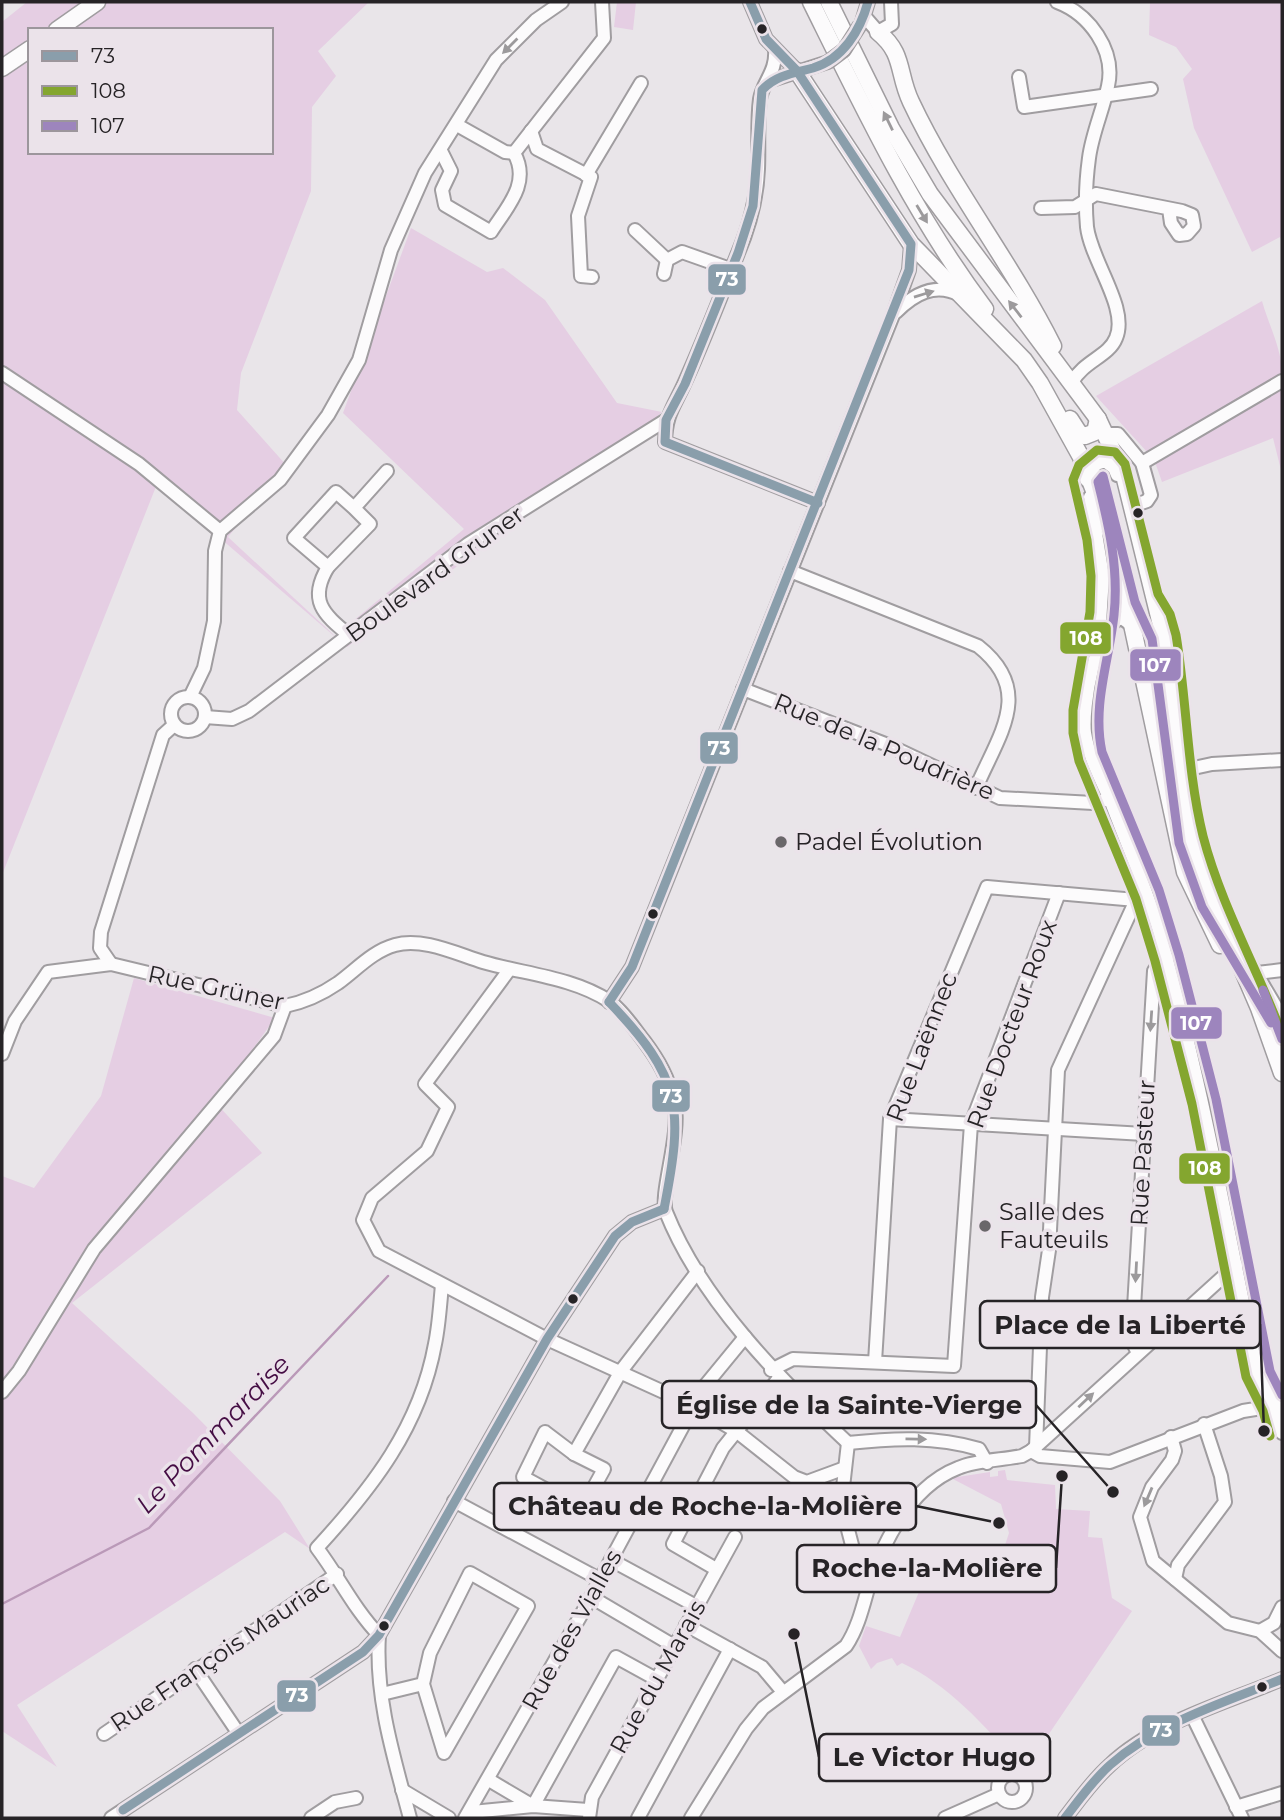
<svg xmlns="http://www.w3.org/2000/svg" width="1284" height="1820" font-family="Montserrat,sans-serif">
  <rect width="100%" height="100%" fill="#e9e5e9"/>
  <g fill="#e5cee3" fill-rule="evenodd">
    <path d="M27 2H369L318 51 336 76 312 107 311 191 241 373 237 410 287 466 228 537 335 636 464 529 343 413 411 228 487 272 503 268 545 300 617 403 662 412 639 433 347 647 157 484 2 875V22ZM30 30H271V152H30Z"/>
    <path d="M617 2H636L633 30 614 27Z"/>
    <path d="M1150 2H1282V242L1280 237 1252 252 1194 128 1183 79 1192 69 1176 47 1149 35Z"/>
    <path d="M1262 301C1269 326 1282 349 1282 374L1148 453 1096 396Z"/>
    <path d="M1282 387V474L1273 438 1162 482 1155 462Z"/>
    <path d="M134 978 275 1018 215 1102 262 1153 72 1303 193 1413 280 1501 310 1549 285 1532 17 1705 57 1767 2 1731V1176L34 1188 101 1096Z"/>
    <path d="M1005 1470 1007 1480 1055 1485 1056 1509 1090 1511 1088 1537 1102 1538 1112 1598 1132 1611 1032 1759 1044 1774 1037 1783C996 1740 956 1688 902 1663L897 1666 892 1658 877 1663 871 1669 859 1646 866 1626 900 1637 932 1561 948 1558 961 1567 990 1570 998 1554 1003 1557 1007 1551 1004 1548 1009 1533 1001 1504 951 1478 990 1472V1477L998 1476V1471Z"/>
  </g>
  <g fill="none" stroke-linecap="round" stroke-linejoin="round">
    <path stroke="#ba99b8" stroke-width="2.5" d="M2 1604 149 1528 388 1276"/>
    <defs>
      <g id="minor">
        <path d="M750 2 766 39 797 71"/>
        <path d="M1057 2C1089 14 1116 50 1108 86 1103 110 1092 134 1089 158 1086 180 1085 205 1087 227 1091 261 1129 308 1116 338 1109 356 1084 361 1072 382"/>
        <path d="M865 17 878 32 892 24 891 2"/>
        <path d="M862 22 868 2"/>
        <path d="M775 49C777 72 763 81 760 99 757 122 759 146 758 169 757 197 749 227 738 253 721 296 704 340 685 382 674 407 666 413 665 442L818 503"/>
        <path d="M1019 77 1024 107 1151 89"/>
        <path d="M769 81 828 62"/>
        <path d="M457 125 505 152 514 153 604 38 602 2"/>
        <path d="M531 131 537 149 591 177 578 216 581 276 592 277"/>
        <path d="M441 151 451 171 442 190 445 205 491 232C507 207 531 183 514 153"/>
        <path d="M586 175 641 83"/>
        <path d="M1041 208 1075 207 1096 194 1182 211 1192 215 1194 226 1187 234 1179 235 1171 223 1169 209"/>
        <path d="M635 230 667 260"/>
        <path d="M664 274 667 260 682 252 730 269"/>
        <path d="M896 312C914 294 935 282 960 295"/>
        <path d="M2 373 139 464 220 531"/>
        <path d="M1106 434H1118L1142 463 1151 495 1147 501 1133 506"/>
        <path d="M1142 463 1282 381"/>
        <path d="M1086 480 1096 464 1105 461 1114 468 1117 475"/>
        <path d="M1090 497 1103 576 1099 638"/>
        <path d="M354 508 336 492 294 538 328 567 370 524 354 508 387 471"/>
        <path d="M328 567C308 600 323 614 349 635"/>
        <path d="M790 571 978 646C1035 691 999 734 976 788"/>
        <path d="M1134 627 1122 618C1095 624 1082 708 1085 733 1089 758 1101 779 1111 802 1127 845 1146 887 1159 931 1201 1077 1227 1227 1258 1375L1274 1406 1282 1433"/>
        <path d="M743 689 888 745 1000 798 1093 803 1109 799"/>
        <circle cx="188" cy="714" r="17"/>
        <path d="M190 697 204 668 214 621 215 551 220 531 280 480 328 415 359 360 391 250 425 173 496 60 536 20 562 2"/>
        <path d="M205 717 232 719 249 711 468 544 666 420"/>
        <path d="M1180 771 1212 764 1282 760"/>
        <path d="M1235 938 1282 1017"/>
        <path d="M111 964 100 948 101 932 163 735 174 725"/>
        <path d="M509 970 425 1084 448 1107 427 1151 372 1198 363 1220 379 1251 547 1339 690 1404 736 1431 794 1477 807 1482 845 1468"/>
        <path d="M1257 973 1282 970"/>
        <path d="M609 1002 632 967 893 315 909 270 911 244"/>
        <path d="M2 1054 15 1021 48 972 111 964 285 1006C305 1002 322 994 338 983 357 969 373 951 395 945 422 937 457 954 483 962 524 974 572 977 609 1001 622 1010 634 1028 644 1041 659 1061 668 1077 674 1102 682 1133 659 1194 666 1212 701 1300 780 1379 848 1443"/>
        <path d="M890 1119 1144 1134"/>
        <path d="M1138 1353 1132 1341 1154 971 1159 963 1167 958"/>
        <path d="M875 1362 890 1119 987 887 1136 900"/>
        <path d="M771 1370 793 1359 954 1366 971 1124 1059 893"/>
        <path d="M2 1392 19 1371 94 1249 274 1036 285 1006"/>
        <path d="M545 1432 574 1454 604 1469 582 1509 523 1477Z"/>
        <path d="M1171 1437 1175 1451 1172 1460 1152 1487 1140 1517 1153 1561 1228 1623 1260 1631 1282 1651"/>
        <path d="M848 1443C894 1438 935 1436 979 1449L987 1463"/>
        <path d="M848 1443 842 1496 847 1526 857 1564 873 1575"/>
        <path d="M1036 1447 1042 1297 1049 1250 1058 1070 1136 900 1141 898"/>
        <path d="M1031 1451 1040 1456 1110 1462 1243 1411 1281 1405"/>
        <path d="M574 1454 621 1371 698 1271"/>
        <path d="M454 1501 601 1580"/>
        <path d="M611 1560 696 1606"/>
        <path d="M716 1569 673 1544 723 1448 779 1378"/>
        <path d="M1175 1579 1178 1565 1225 1502 1221 1476 1204 1424"/>
        <path d="M591 1597 674 1646"/>
        <path d="M686 1625 762 1667 783 1692"/>
        <path d="M1260 1631 1274 1623 1282 1607"/>
        <path d="M379 1635C354 1609 339 1577 317 1548 372 1488 420 1427 435 1344 439 1325 440 1305 442 1285"/>
        <path d="M195 1669 239 1734"/>
        <path d="M382 1694 423 1684 430 1653 470 1573 528 1606 444 1753 423 1684"/>
        <path d="M1193 1717 1242 1818"/>
        <path d="M104 1734 337 1574"/>
        <circle cx="1012" cy="1788" r="14"/>
        <path d="M489 1780 533 1806 616 1657 656 1679"/>
        <path d="M402 1790 449 1818"/>
        <path d="M1236 1807 1282 1793"/>
        <path d="M472 1812 533 1806 588 1810"/>
        <path d="M111 1818 363 1652 379 1635"/>
        <path d="M311 1818 335 1802 356 1798"/>
        <path d="M410 1818C394 1758 375 1698 379 1635L547 1339 615 1236 632 1222 664 1209"/>
        <path d="M465 1818 585 1608 690 1413V1404L745 1337"/>
        <path d="M589 1818 592 1797 735 1537"/>
        <path d="M638 1818 730 1649"/>
        <path d="M691 1818 746 1729 763 1708 846 1646C860 1625 864 1600 872 1575 888 1533 914 1485 958 1468 976 1460 1002 1460 1022 1456L1031 1451 1236 1265"/>
        <path d="M945 1818 999 1794"/>
        <path d="M1065 1818C1079 1800 1092 1781 1110 1765 1155 1722 1226 1703 1282 1679"/>
      </g>
      <g id="major">
        <path d="M811 2C863 107 914 215 985 309"/>
        <path d="M829 2 891 128 930 194 1098 419 1124 475 1164 637 1191 839 1205 882 1259 1008 1282 1073"/>
        <path d="M57 30 97 2"/>
        <path d="M878 32C905 54 897 73 911 102 951 187 1011 262 1053 346"/>
        <path d="M2 68 30 49"/>
        <path d="M797 71 911 244 1024 360 1040 383 1081 457 1115 545 1185 872 1220 945"/>
        <path d="M1070 419 1079 433 1085 436 1095 432 1098 419"/>
      </g>
    </defs>
    <use href="#minor" stroke="#a09da0" stroke-width="16"/>
    <use href="#major" stroke="#a09da0" stroke-width="19"/>
    <use href="#minor" stroke="#fcfbfc" stroke-width="12"/>
    <use href="#major" stroke="#fcfbfc" stroke-width="16"/>
    <defs>
      <path id="minor-bridge" d="M828 62 844 50 860 25"/>
    </defs>
    <use href="#minor-bridge" stroke="#a09da0" stroke-width="16" stroke-linecap="butt"/>
    <use href="#minor-bridge" stroke="#fcfbfc" stroke-width="12"/>
    <defs>
      <g id="bus-1">
        <path d="M818 503 665 442 666 420 685 384 738 253 753 206 762 90C776 75 794 73 813 68 843 59 860 31 868 2"/>
        <path d="M609 1002 632 967 909 270 911 244 797 71 766 39 750 2"/>
        <path d="M609 1002C682 1078 684 1108 664 1209"/>
        <path d="M123 1810 363 1652 379 1635 547 1339 615 1236 632 1222 664 1209"/>
        <path d="M1065 1818C1079 1800 1093 1780 1110 1765 1159 1722 1223 1703 1282 1679"/>
      </g>
      <path id="bus-2" d="M1270 1436 1263 1411 1246 1377 1192 1104 1155 961 1136 899 1079 761 1073 733V710L1090 612 1091 576 1087 540 1073 480 1079 465 1097 450 1115 452 1125 464 1158 594 1170 614 1176 635C1187 702 1187 771 1203 836 1221 905 1257 968 1282 1034"/>
      <g id="bus-3">
        <path d="M1263 990 1282 1039"/>
        <path d="M1271 1023 1202 907 1179 843 1152 639 1135 602 1103 476 1098 482C1109 526 1119 569 1114 615 1109 662 1092 705 1102 752L1159 890 1179 955 1216 1099 1270 1371 1282 1395"/>
      </g>
    </defs>
    <use href="#bus-1" stroke="#ebe3ea" stroke-width="14"/>
    <use href="#bus-2" stroke="#ebe3ea" stroke-width="14"/>
    <use href="#bus-3" stroke="#ebe3ea" stroke-width="14"/>
    <use href="#bus-1" stroke="#8a9eab" stroke-width="9"/>
    <use href="#bus-2" stroke="#84a62f" stroke-width="9"/>
    <use href="#bus-3" stroke="#9d85bd" stroke-width="9"/>
  </g>
  <defs><path id="oneway-solid" d="M-6-.8H1V-3.2L6.5 0L1 3.2V.8H-6Z" transform="scale(1.75)"/></defs>
  <g fill="#9c9a9c">
    <use href="#oneway-solid" transform="translate(510 46) rotate(135)"/>
    <use href="#oneway-solid" transform="translate(888 121) rotate(-116)"/>
    <use href="#oneway-solid" transform="translate(922 214) rotate(59)"/>
    <use href="#oneway-solid" transform="translate(924 294) rotate(-17)"/>
    <use href="#oneway-solid" transform="translate(1015 309) rotate(-128)"/>
    <use href="#oneway-solid" transform="translate(1151 1021) rotate(94)"/>
    <use href="#oneway-solid" transform="translate(1136 1272) rotate(93)"/>
    <use href="#oneway-solid" transform="translate(1086 1400) rotate(-43)"/>
    <use href="#oneway-solid" transform="translate(916 1439) rotate(1)"/>
    <use href="#oneway-solid" transform="translate(1148 1497) rotate(113)"/>
  </g>
  <g fill="#262326" stroke="#ebe3ea" stroke-width="2.5">
    <circle cx="762" cy="29" r="6"/>
    <circle cx="1138" cy="513" r="6"/>
    <circle cx="653" cy="914" r="6"/>
    <circle cx="573" cy="1299" r="6"/>
    <circle cx="384" cy="1626" r="6"/>
    <circle cx="1262" cy="1687" r="6"/>
  </g>
  <g fill="#6a676a" stroke="#ebe3ea" stroke-width="2.5">
    <circle cx="781" cy="842" r="7"/>
    <circle cx="985" cy="1226" r="7"/>
  </g>
  <g text-anchor="middle" stroke-width="7" stroke-linejoin="round" paint-order="stroke">
    <g font-size="24" fill="#262326" stroke="#ebe3ea">
      <text transform="translate(435 574) rotate(-36)" y="8">Boulevard Gruner</text>
      <text transform="translate(884 747) rotate(23)" y="8">Rue de la Poudrière</text>
      <text transform="translate(216 988) rotate(12)" y="8">Rue Grüner</text>
      <text transform="translate(1012 1024) rotate(-70)" y="8">Rue Docteur Roux</text>
      <text transform="translate(922 1047) rotate(-69)" y="8">Rue Laënnec</text>
      <text transform="translate(1143 1153) rotate(-87)" y="8">Rue Pasteur</text>
      <text transform="translate(572 1630) rotate(-61)" y="8">Rue des Vialles</text>
      <text transform="translate(220 1654) rotate(-34)" y="8">Rue François Mauriac</text>
      <text transform="translate(658 1677) rotate(-61)" y="8">Rue du Marais</text>
    </g>
    <g font-size="24" fill="#262326" stroke="#ebe3ea" text-anchor="start">
      <text x="795" y="850">Padel Évolution</text>
      <text x="999" y="1220">Salle des<tspan x="999" dy="28">Fauteuils</tspan></text>
    </g>
    <g font-size="26" font-style="italic" fill="#450d44" stroke="#ebe3ea">
      <text transform="translate(213 1434) rotate(-46)" y="9">Le Pommaraise</text>
    </g>
  </g>
  <path fill="none" stroke="#262326" stroke-width="2.5" d="M1264 1431L1260 1324M1113 1492L1036 1405M999 1523L916 1506M1062 1476L1056 1568M794 1634L819 1757"/>
  <g fill="#262326" stroke="#ebe3ea" stroke-width="2.5">
    <circle cx="1264" cy="1431" r="7"/>
    <circle cx="1113" cy="1492" r="7"/>
    <circle cx="999" cy="1523" r="7"/>
    <circle cx="1062" cy="1476" r="7"/>
    <circle cx="794" cy="1634" r="7"/>
  </g>
  <g fill="#ebe3ea" stroke="#262326" stroke-width="2.5">
    <rect x="980" y="1301" width="280" height="47" rx="7"/>
    <rect x="662" y="1381" width="374" height="47" rx="7"/>
    <rect x="494" y="1483" width="422" height="47" rx="7"/>
    <rect x="797" y="1545" width="259" height="47" rx="7"/>
    <rect x="819" y="1734" width="231" height="47" rx="7"/>
  </g>
  <g font-size="26" text-anchor="middle" font-weight="bold" fill="#262326">
    <text x="1120" y="1334">Place de la Liberté</text>
    <text x="849" y="1414">Église de la Sainte-Vierge</text>
    <text x="705" y="1515">Château de Roche-la-Molière</text>
    <text x="927" y="1577">Roche-la-Molière</text>
    <text x="934" y="1766">Le Victor Hugo</text>
  </g>
  <g stroke="#ebe3ea" stroke-width="2.5">
    <rect x="707" y="263" width="40" height="33" rx="7" fill="#8a9eab"/>
    <rect x="1059" y="621" width="53" height="34" rx="7" fill="#84a62f"/>
    <rect x="1129" y="648" width="53" height="34" rx="7" fill="#9d85bd"/>
    <rect x="699" y="731" width="40" height="34" rx="7" fill="#8a9eab"/>
    <rect x="1170" y="1006" width="53" height="34" rx="7" fill="#9d85bd"/>
    <rect x="651" y="1079" width="40" height="34" rx="7" fill="#8a9eab"/>
    <rect x="1178" y="1152" width="53" height="33" rx="7" fill="#84a62f"/>
    <rect x="276" y="1679" width="41" height="34" rx="7" fill="#8a9eab"/>
    <rect x="1141" y="1714" width="40" height="33" rx="7" fill="#8a9eab"/>
  </g>
  <g font-size="19" text-anchor="middle" font-weight="bold" fill="#fff">
    <text x="727" y="286">73</text>
    <text x="1086" y="645">108</text>
    <text x="1155" y="672">107</text>
    <text x="719" y="755">73</text>
    <text x="1196" y="1030">107</text>
    <text x="671" y="1103">73</text>
    <text x="1205" y="1175">108</text>
    <text x="297" y="1702">73</text>
    <text x="1161" y="1737">73</text>
  </g>
  <rect width="1284" height="1820" fill="none" stroke="#262326" stroke-width="7"/>
  <rect x="28" y="28" width="245" height="126" fill="#ebe3ea" stroke="#9c969c" stroke-width="2"/>
  <rect x="42" y="51" width="35" height="10" fill="#8a9eab" stroke="#9c969c" stroke-width="2"/>
  <text x="91" y="63" font-size="21" fill="#262326">73</text>
  <rect x="42" y="86" width="35" height="10" fill="#84a62f" stroke="#9c969c" stroke-width="2"/>
  <text x="91" y="98" font-size="21" fill="#262326">108</text>
  <rect x="42" y="121" width="35" height="10" fill="#9d85bd" stroke="#9c969c" stroke-width="2"/>
  <text x="91" y="133" font-size="21" fill="#262326">107</text>
</svg>
